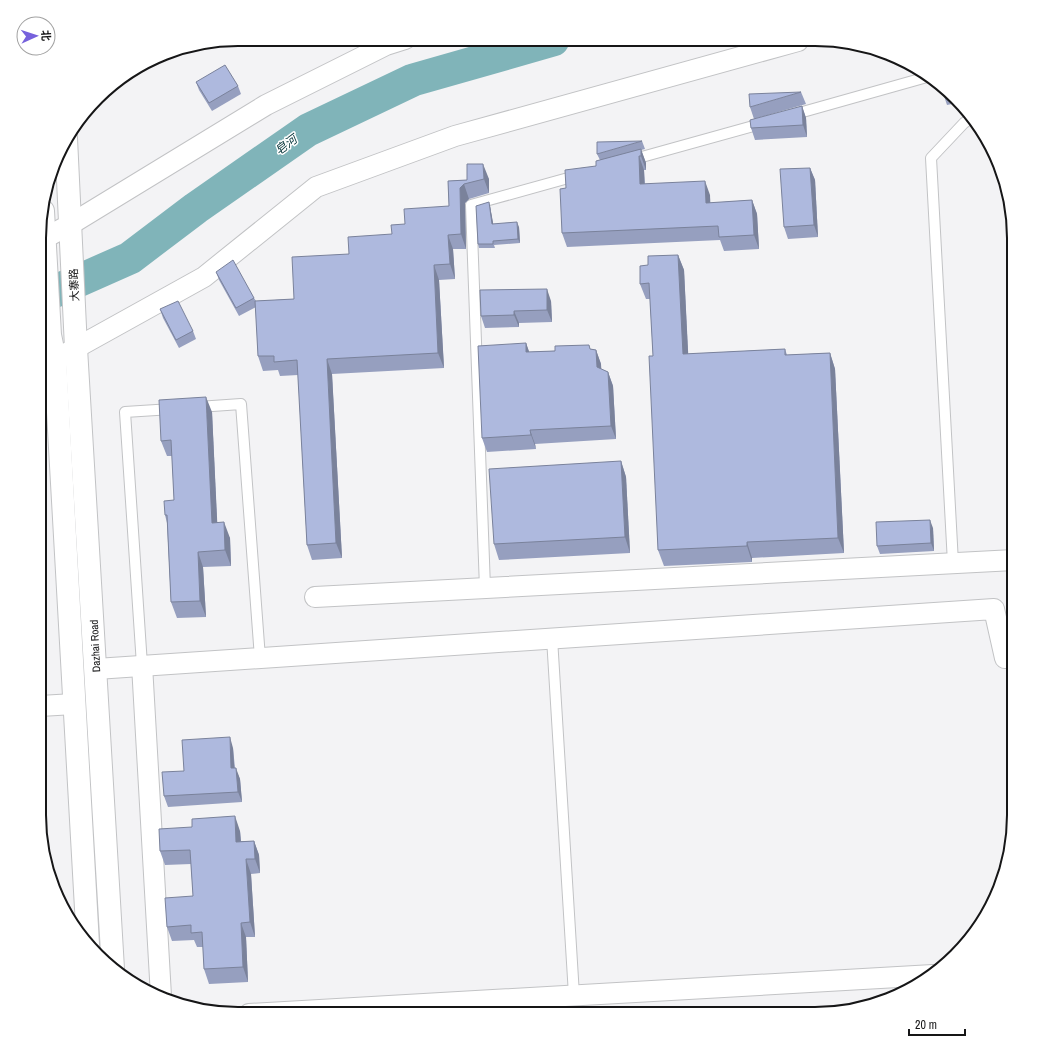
<svg xmlns="http://www.w3.org/2000/svg" width="1053" height="1053" font-family="'Archivo Narrow','Noto Sans SC',sans-serif">
  <rect width="100%" height="100%" fill="#f3f3f5"/>
  <g fill="none" stroke-linecap="round" stroke-linejoin="round">
    <path stroke="#80b4b9" stroke-width="33" d="M42 297 130 258 196 208 308 130 413 80 553 40"/>
    <defs>
      <g id="service">
        <path d="M792 115 927 77"/>
        <path d="M631 160 764 123"/>
        <path d="M198 407 241 404 260 658"/>
        <path d="M953 563 931 158 964 123 973 117"/>
        <path d="M485 588 471 205 579 175"/>
        <path d="M552 638 574 995"/>
        <path d="M142 665 125 412 172 409"/>
      </g>
      <g id="minor">
        <path d="M43 239 71 224 266 105 386 45 405 39"/>
        <path d="M42 362 55 359 76 348 204 277 316 187 455 136 798 41"/>
        <path d="M315 597 1014 560"/>
        <path d="M142 665 161 996"/>
        <path d="M96 669 994 609 1005 658 1014 657"/>
        <path d="M40 706 74 704"/>
        <path d="M249 1014 933 975"/>
      </g>
      <g id="secondary">
        <path d="M66 138 76 348 113 969"/>
        <path d="M43 211 50 335 55 359 88 944"/>
      </g>
    </defs>
    <use href="#service" stroke="#c2c3c5" stroke-width="12"/>
    <use href="#minor" stroke="#c2c3c5" stroke-width="22"/>
    <use href="#secondary" stroke="#c2c3c5" stroke-width="24"/>
    <use href="#service" stroke="#fff" stroke-width="10"/>
    <use href="#minor" stroke="#fff" stroke-width="20"/>
    <use href="#secondary" stroke="#fff" stroke-width="22"/>
  </g>
  <g fill="#969fbf">
    <path d="M196 82 238 86 241 94 212 111 199 90Z"/>
    <path d="M942 90 957 103 947 105Z"/>
    <path d="M801 92 806 104 754 119 750 107Z"/>
    <path d="M802 106 806 118 807 137 755 140 751 128Z"/>
    <path d="M642 141 645 149 641 150 646 163V170H644L645 184 710 195V203L752 200 757 214 759 249 724 251 720 240 567 247 562 233 566 188 596 166 600 160 597 154Z"/>
    <path d="M467 164 489 179V193L469 199 465 203 466 249H453L455 279 439 280 444 368 332 374 342 558 312 560 307 545 298 375 280 376 278 370 263 371 258 356 256 307 239 316 219 280 216 272 254 298 256 301 294 299 349 254 392 234 405 224 449 206 448 181 467 180Z"/>
    <path d="M810 168 815 180 818 237 788 239 784 227Z"/>
    <path d="M490 206 493 224 519 227 520 243 494 245 495 248H479L478 244Z"/>
    <path d="M678 255 684 270 688 354 785 349 787 355 830 353 835 369 844 553 752 558V562L664 566 658 550 653 356 650 299H646L640 284 648 265Z"/>
    <path d="M551 301 552 322 519 323V327L485 328 481 316Z"/>
    <path d="M160 309 193 331 196 339 179 348 163 318Z"/>
    <path d="M526 343 529 352 591 349 596 350 601 364V369L608 372 613 386 616 439 535 444 536 449 487 452 482 438Z"/>
    <path d="M212 412 217 522 230 538 231 566 203 567 206 617 177 618 171 602 167 523 165 515 174 500 172 456H167L161 441Z"/>
    <path d="M621 461 626 477 630 553 499 560 494 544Z"/>
    <path d="M933 528 934 551 880 554 877 546Z"/>
    <path d="M233 748 235 768 240 779 242 802 168 807 164 796 184 771Z"/>
    <path d="M240 831 241 841H254L259 855 260 873 251 874 255 937H246L248 982 209 984 204 969 203 947H197L194 940 172 941 167 927 193 896 191 864 165 865 160 851Z"/>
  </g>
  <g fill="#7a829b">
    <path d="M802 106 806 118 807 137 803 125Z"/>
    <path d="M641 149 646 163V170L641 156Z"/>
    <path d="M639 156 644 170 645 198 640 184Z"/>
    <path d="M483 164 489 179V193L484 179Z"/>
    <path d="M810 168 815 180 818 237 814 225Z"/>
    <path d="M705 181 710 195 711 217 706 203Z"/>
    <path d="M464 184 469 199 465 203 466 249 461 234 460 188Z"/>
    <path d="M752 200 757 214 759 249 754 235Z"/>
    <path d="M489 202 490 206 494 228 492 224Z"/>
    <path d="M517 222 519 227 520 243 518 239Z"/>
    <path d="M448 235 453 249 455 279 450 264Z"/>
    <path d="M678 255 684 270 689 370 683 354Z"/>
    <path d="M434 265 439 280 444 368 438 353Z"/>
    <path d="M547 289 551 301 552 322 547 310Z"/>
    <path d="M514 311 519 323V327L514 315Z"/>
    <path d="M526 343 531 357 526 352Z"/>
    <path d="M596 350 601 364 602 381 597 367Z"/>
    <path d="M830 353 835 369 844 553 838 538Z"/>
    <path d="M327 359 332 374 342 558 336 543Z"/>
    <path d="M608 372 613 386 616 439 611 426Z"/>
    <path d="M206 397 212 412 218 538 212 523Z"/>
    <path d="M530 430 535 444 536 449 531 435Z"/>
    <path d="M621 461 626 477 630 553 625 537Z"/>
    <path d="M930 520 933 528 934 551 931 543Z"/>
    <path d="M224 522 230 538 231 566 225 550Z"/>
    <path d="M747 542 752 558V562L747 546Z"/>
    <path d="M198 552 203 567 206 617 200 601Z"/>
    <path d="M230 737 233 748 235 779 231 768Z"/>
    <path d="M236 768 240 779 242 802 238 792Z"/>
    <path d="M235 816 240 831 242 856 236 842Z"/>
    <path d="M254 841 259 855 260 873 255 859Z"/>
    <path d="M246 859 251 874 255 937 250 922Z"/>
    <path d="M241 923 246 937 248 982 243 967Z"/>
    <path d="M590 1007 592 1014H590Z"/>
  </g>
  <g fill="#aeb9de" stroke="#7a829b">
    <path d="M225 65 238 86 209 103 196 82Z"/>
    <path d="M942 90 946 93 943 94Z"/>
    <path d="M801 92 750 107 749 94Z"/>
    <path d="M802 106 803 125 751 128 750 120Z"/>
    <path d="M642 141 597 154V142Z"/>
    <path d="M641 149V156H639L640 184 705 181 706 203 752 200 754 235 719 237 718 226 562 233 560 189 566 188 565 170 596 166V161Z"/>
    <path d="M467 164H483L484 179 464 184 460 188 461 234 448 235 450 264 434 265 438 353 327 359 336 543 307 545 297 360 274 362V356H258L255 301 294 299 292 257 349 254 348 237 392 234 391 225 405 224 404 209 449 206 448 181 467 180Z"/>
    <path d="M810 168 814 225 784 227 780 169Z"/>
    <path d="M489 202 492 224 517 222 518 239 493 241V244H478L476 206Z"/>
    <path d="M678 255 683 354 785 349V355L830 353 838 538 747 542V546L658 550 649 356H653L649 283 640 284V266L648 265V256Z"/>
    <path d="M233 260 254 298 236 308 216 272Z"/>
    <path d="M547 289V310L514 311V315L481 316 480 290Z"/>
    <path d="M178 301 193 331 176 340 160 309Z"/>
    <path d="M526 343V352L555 351V346L589 345 590 349 596 350 597 367 608 372 611 426 530 430 531 435 482 438 478 346Z"/>
    <path d="M206 397 212 523 224 522 225 550 198 552 200 601 171 602 167 515H165L164 501 174 500 171 440 161 441 159 400Z"/>
    <path d="M621 461 625 537 494 544 489 469Z"/>
    <path d="M930 520 931 543 877 546 876 522Z"/>
    <path d="M230 737 231 768H236L238 792 164 796 162 772 184 771 182 740Z"/>
    <path d="M235 816 236 842 254 841 255 859H246L250 922 241 923 243 967 204 969 202 932 191 933V925L167 927 165 898 193 896 190 850 160 851 159 829 192 827V819Z"/>
    <path d="M590 1007V1014H557V1008Z"/>
    <path d="M517 1010V1014H473V1013Z"/>
  </g>
  <g text-anchor="middle" stroke-width="3" stroke-linejoin="round" paint-order="stroke">
    <g font-size="11" fill="#161617" stroke="#fff">
      <text transform="translate(74 285) rotate(-93)" y="4">大寨路</text>
      <text transform="translate(95 646) rotate(-93)" y="4">Dazhai Road</text>
    </g>
    <g font-size="12" font-style="italic" fill="#003136" stroke="#fff">
      <text transform="translate(286 145) rotate(-36)" y="4">皂河</text>
    </g>
  </g>
  <path d="M0 0H1053V1053H0ZM238 46H815A192 192 0 0 1 1007 238V815A192 192 0 0 1 815 1007H238A192 192 0 0 1 46 815V238A192 192 0 0 1 238 46Z" fill="#fff" fill-rule="evenodd"/>
  <path fill="none" stroke="#161617" stroke-width="2" d="M238 46H815A192 192 0 0 1 1007 238V815A192 192 0 0 1 815 1007H238A192 192 0 0 1 46 815V238A192 192 0 0 1 238 46Z"/>
  <g transform="translate(36 36) rotate(87)"><circle r="19" fill="#ffffff" stroke="#a2a2a2"/>
  <path d="M0-3L7 15L0 10L-7 15Z" fill="#7661dc"/>
  <text y="-6" font-size="11" font-weight="bold" text-anchor="middle" fill="#161617">北</text>
  </g>
  <path d="M909 1029v6h56v-6" fill="none" stroke="#161617" stroke-width="2"/>
  <text x="915" y="1029" font-size="12" fill="#161617" stroke="#ffffff" stroke-width="3" paint-order="stroke">20 m</text>
</svg>
